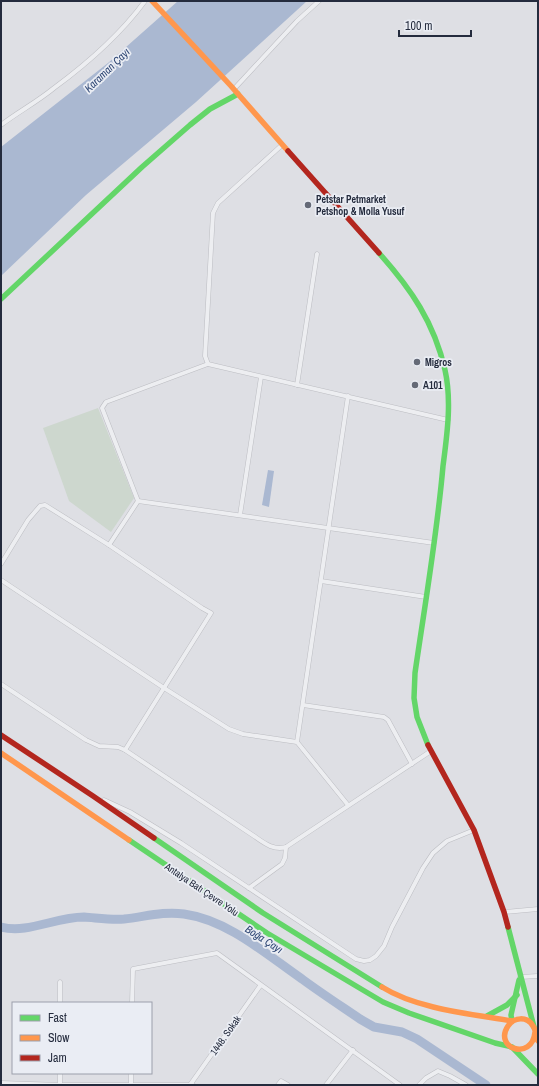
<svg xmlns="http://www.w3.org/2000/svg" width="539" height="1086" font-family="'Archivo Narrow',sans-serif">
  <rect width="100%" height="100%" fill="#dedfe4"/>
  <path fill="#cdd7ce" d="M98 408 134 498 111 532 69 501 43 428Z"/>
  <g fill="#aab8d1">
    <path d="M178 1H307L196 102 86 195 1 276V147L108 63Z"/>
    <path d="M268 470 274 471 269 507 262 505Z"/>
  </g>
  <g fill="none" stroke-linecap="round" stroke-linejoin="round">
    <path stroke="#aab8d1" stroke-width="9" d="M1 927C28 934 55 917 84 917 98 918 111 920 124 919 144 917 163 911 184 914 228 920 267 955 302 979 321 993 341 1006 360 1019L374 1027 402 1032 417 1039 486 1085"/>
    <defs>
      <g id="street">
        <path d="M234 89 297 21 319 1"/>
        <path d="M1 125C18 112 37 102 54 88 88 63 120 35 145 1"/>
        <path d="M282 145 218 203 213 213 205 356 208 364 448 420"/>
        <path d="M297 385 317 254"/>
        <path d="M138 501 102 408 106 402 208 364"/>
        <path d="M240 515 261 377"/>
        <path d="M109 545 138 501 434 543"/>
        <path d="M1 564 28 520 40 506 45 505 109 545 202 608 211 613 125 750"/>
        <path d="M1 580 164 688 229 729 243 734 297 742 348 805"/>
        <path d="M321 581 426 597"/>
        <path d="M1 684 86 740 99 746 118 747 125 750 254 836C264 843 274 851 286 847L431 751"/>
        <path d="M303 705 384 717 388 720 412 764"/>
        <path d="M297 742 348 396"/>
        <path d="M104 800 130 812 181 843 356 959 364 961 370 960 376 956 384 946 392 927 423 868 433 853 447 841 474 830"/>
        <path d="M249 888 282 864 285 858 286 847"/>
        <path d="M504 912 538 909"/>
        <path d="M520 977 538 976"/>
        <path d="M60 1003V982"/>
        <path d="M132 1003 133 969 217 953 400 1085"/>
        <path d="M1 1083 60 1085H193"/>
        <path d="M60 1085V1073"/>
        <path d="M131 1085V1073"/>
        <path d="M190 1085 260 986"/>
        <path d="M278 1085 281 1081 288 1085"/>
        <path d="M326 1085 353 1050"/>
        <path d="M419 1085 426 1078 438 1071 450 1076 466 1085"/>
      </g>
    </defs>
    <use href="#street" stroke="#bcbdc2" stroke-width="5"/>
    <use href="#street" stroke="#edeef1" stroke-width="4"/>
    <g stroke="#63d668" stroke-width="5.5">
      <path d="M379 253C411 289 434 322 445 370 452 401 447 435 443 466 437 535 425 604 415 673L414 698 417 717 428 745"/>
      <path d="M1 299 142 167 190 125 210 109 238 94"/>
      <path d="M154 838 263 913 382 987"/>
      <path d="M129 840 267 933 383 1002 409 1013 495 1043 512 1047 538 1074"/>
      <path d="M508 927 534 1027"/>
      <path d="M487 1016 507 1005 517 995"/>
      <path d="M512 1021 511 1015 519 980"/>
    </g>
    <g stroke="#ff974d" stroke-width="5.5">
      <path d="M152 1 231 86 288 151"/>
      <path d="M1 753 129 840"/>
      <path d="M382 987C417 1009 471 1014 512 1021"/>
      <path d="M535 1032C532 1062 493 1048 508 1026 514 1017 527 1016 533 1026 536 1030 536 1036 538 1041"/>
    </g>
    <g stroke="#b3261e" stroke-width="5.5">
      <path d="M288 151 379 253"/>
      <path d="M1 735 93 796 154 838"/>
      <path d="M428 745 474 830 504 912 508 927"/>
    </g>
  </g>
  <g fill="#656a77" stroke="#eaedf4" stroke-width="1.5">
    <circle cx="308" cy="205" r="4"/>
    <circle cx="417" cy="362" r="4"/>
    <circle cx="415" cy="385" r="4"/>
  </g>
  <g text-anchor="middle" stroke-width="3.5" stroke-linejoin="round" paint-order="stroke">
    <g font-size="10" font-weight="bold" fill="#242b3d" stroke="#eaedf4" text-anchor="start">
      <text x="316" y="203">Petstar Petmarket<tspan x="316" dy="12">Petshop &amp; Molla Yusuf</tspan></text>
      <text x="425" y="366">Migros</text>
      <text x="423" y="389">A101</text>
    </g>
    <g font-size="10" fill="#242b3d" stroke="#eaedf4">
      <text transform="translate(202 889) rotate(34)" y="4">Antalya Batı Çevre Yolu</text>
      <text transform="translate(225 1035) rotate(-55)" y="4">1448. Sokak</text>
    </g>
    <g font-size="11" font-style="italic" fill="#2d4573" stroke="#eaedf4">
      <text transform="translate(107 70) rotate(-44)" y="4">Karaman Çayı</text>
      <text transform="translate(264 939) rotate(33)" y="4">Boğa Çayı</text>
    </g>
  </g>
  <rect width="539" height="1086" fill="none" stroke="#242b3d" stroke-width="4"/>
  <rect x="12" y="1002" width="140" height="72" fill="#eaedf4" stroke="#9b9fab"/>
  <rect x="20" y="1015" width="20" height="6" fill="#63d668" stroke="#9b9fab"/>
  <text x="48" y="1022" font-size="12" fill="#242b3d">Fast</text>
  <rect x="20" y="1035" width="20" height="6" fill="#ff974d" stroke="#9b9fab"/>
  <text x="48" y="1042" font-size="12" fill="#242b3d">Slow</text>
  <rect x="20" y="1055" width="20" height="6" fill="#b3261e" stroke="#9b9fab"/>
  <text x="48" y="1062" font-size="12" fill="#242b3d">Jam</text>
  <path d="M399 30v6h72v-6" fill="none" stroke="#242b3d" stroke-width="2"/>
  <text x="405" y="30" font-size="12" fill="#242b3d" stroke="#eaedf4" stroke-width="3" paint-order="stroke">100 m</text>
</svg>
